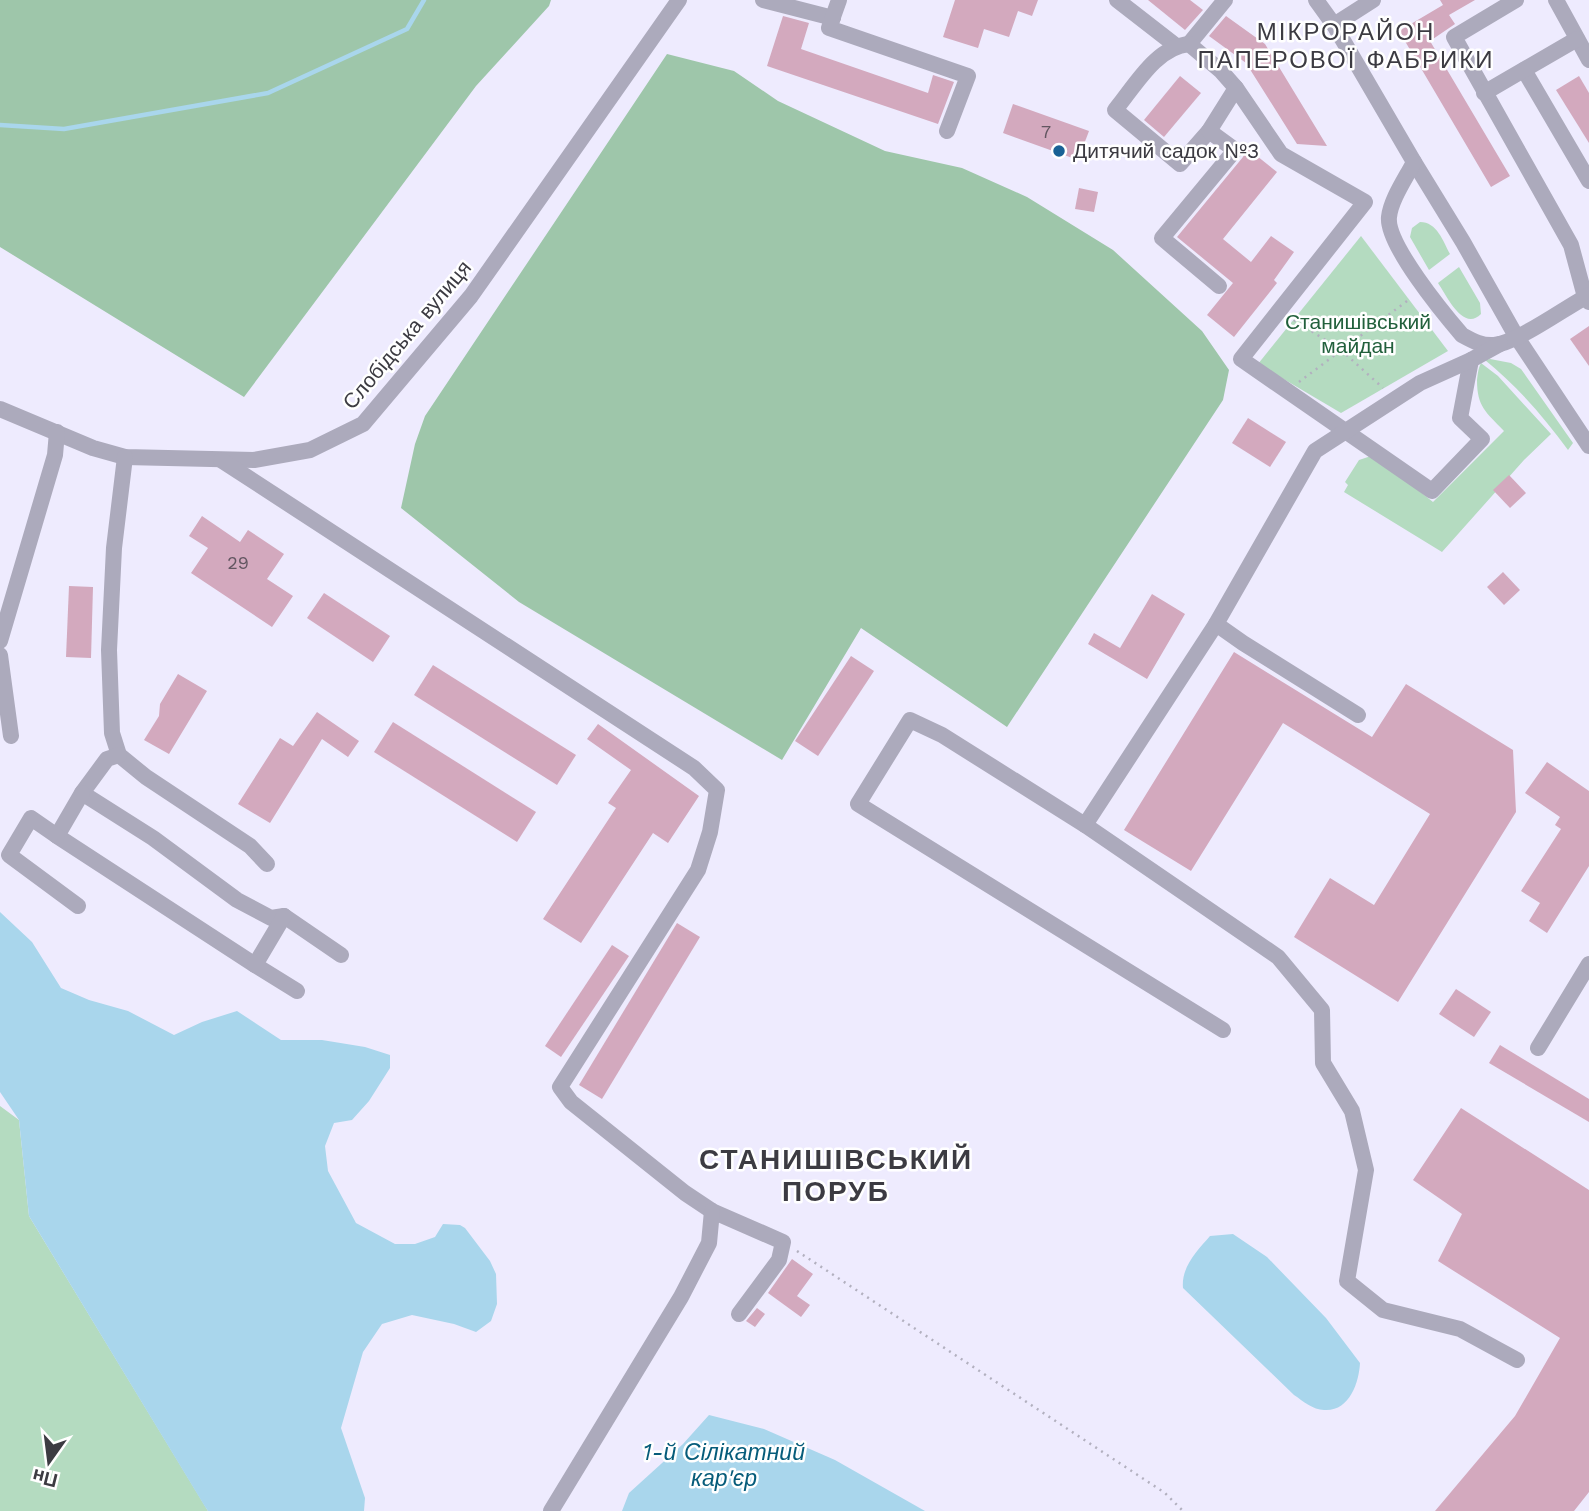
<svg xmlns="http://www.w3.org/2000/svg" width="1589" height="1511" font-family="'Work Sans',sans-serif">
  <rect width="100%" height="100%" fill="#eeebfe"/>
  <g fill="#b4dbc0">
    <path d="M1420 222C1437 222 1443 241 1450 254L1429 270 1410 237 1412 228Z"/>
    <path d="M1361 236 1448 351 1341 413 1258 364Z"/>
    <path d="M1459 267 1480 303 1481 314C1463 332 1447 296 1438 283Z"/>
    <path d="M1490 359 1511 363 1521 369 1573 443 1568 450C1544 417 1516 385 1485 360Z"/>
    <path d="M1481 363 1498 376 1551 434 1524 460 1442 552 1344 492 1348 485 1345 482 1359 460 1374 455 1433 502 1504 431C1486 412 1477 407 1477 380 1478 373 1478 369 1481 363Z"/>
    <path d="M0 1106 19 1120 29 1216 208 1511H0Z"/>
  </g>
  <g fill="#9ec6aa">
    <path d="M0 0H551L549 6 476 86 244 397 0 247Z"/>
    <path d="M667 54 734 71 778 101 885 151 962 168 1027 197 1113 250 1202 331 1229 370 1223 400 1007 727 861 628 782 760 519 602 401 508 415 444 425 416Z"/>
  </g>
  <g fill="#a9d6ec">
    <path d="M0 912 32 942 61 988 89 1000 128 1011 174 1035 202 1022 237 1011 281 1040H322L365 1047 390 1055V1068L369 1101 352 1120 334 1123 325 1146 328 1171 356 1223 395 1244H415L435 1237 443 1224 460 1225 465 1228 490 1261 496 1274 497 1304 491 1321 476 1332 454 1324 412 1315 382 1324 363 1352 341 1428 365 1498 364 1511H208L204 1505 29 1216 19 1120 0 1092Z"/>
    <path d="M1233 1234 1267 1257 1326 1318 1360 1363C1359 1383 1349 1412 1324 1410 1313 1410 1303 1401 1294 1395L1183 1288C1181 1267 1197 1251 1210 1236Z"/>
    <path d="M709 1415 764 1429 835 1460 925 1511H622L629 1493 683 1444Z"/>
  </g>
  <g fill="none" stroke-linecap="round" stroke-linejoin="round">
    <path stroke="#a9d6ec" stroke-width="4.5" d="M0 125 64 129 268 93 407 29 424 0"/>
  </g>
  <g fill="#d3a9be">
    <path d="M955 0H1038L1032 16 1018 11 1009 37 984 29 978 48 943 37Z"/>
    <path d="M1148 0H1190L1203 10 1185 30Z"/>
    <path d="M1440 0H1475L1449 15 1455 24 1430 41 1510 176 1491 187 1399 31 1443 5Z"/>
    <path d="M783 16 809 23 801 49 928 93 933 75 954 82 938 124 767 66Z"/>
    <path d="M1226 16 1265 44 1327 146 1297 144 1246 63 1209 36Z"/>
    <path d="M1180 76 1201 93 1164 137 1144 120Z"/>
    <path d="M1579 76 1589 93V143L1556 90Z"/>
    <path d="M1013 104 1089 131 1078 160 1003 133Z"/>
    <path d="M1247 148 1277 172 1223 239 1251 262 1271 236 1294 252 1274 280 1277 283 1234 337 1207 315 1233 283 1177 237 1243 157Z"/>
    <path d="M1079 188 1098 192 1094 212 1075 209Z"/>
    <path d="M1589 326V366L1570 339Z"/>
    <path d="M1248 418 1286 442 1270 467 1232 443Z"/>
    <path d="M1509 475 1526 493 1510 508 1493 490Z"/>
    <path d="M202 516 240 542 248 530 284 554 267 579 293 596 272 627 191 573 208 548 189 536Z"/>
    <path d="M1503 572 1520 590 1504 605 1487 587Z"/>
    <path d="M69 586 93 587 91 658 66 657Z"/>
    <path d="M324 593 390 636 373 662 307 618Z"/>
    <path d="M1152 594 1185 614 1147 679 1088 644 1094 633 1120 648Z"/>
    <path d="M1234 652 1372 737 1406 684 1513 750 1516 812 1398 1002 1294 937 1330 878 1374 905 1430 814 1283 723 1191 871 1124 830Z"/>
    <path d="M851 656 874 671 818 756 795 741Z"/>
    <path d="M433 665 576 755 557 785 414 695Z"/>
    <path d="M178 674 207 691 169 754 144 740 159 716 160 704Z"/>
    <path d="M317 712 359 741 348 757 322 739 270 823 238 804 280 738 293 746Z"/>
    <path d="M393 722 536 812 517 842 374 752Z"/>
    <path d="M598 724 699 796 668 843 653 833 581 943 543 919 616 808 608 803 631 770 587 739Z"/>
    <path d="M1547 762 1589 791V866L1547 933 1529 921 1540 903 1521 891 1561 829 1555 825 1560 817 1525 793Z"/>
    <path d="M677 923 700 937 602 1099 579 1085Z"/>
    <path d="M612 945 629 956 561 1057 545 1046Z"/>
    <path d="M1456 989 1491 1012 1474 1037 1439 1014Z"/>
    <path d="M1500 1045 1589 1099V1122L1489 1063Z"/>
    <path d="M1461 1108 1589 1190V1492L1574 1511H1435L1515 1416 1560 1338 1438 1261 1462 1214 1413 1180Z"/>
    <path d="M792 1259 813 1274 797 1296 810 1305 801 1317 768 1293Z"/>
    <path d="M757 1308 765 1314 755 1327 746 1321Z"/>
  </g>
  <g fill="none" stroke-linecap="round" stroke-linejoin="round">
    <g stroke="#b2b0bf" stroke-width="2.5" stroke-dasharray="2 5" stroke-linecap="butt">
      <path d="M1294 320 1341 350 1383 388"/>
      <path d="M1299 382 1411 298"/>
      <path d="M797 1251 1165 1493 1183 1511"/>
    </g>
    <g stroke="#acaabc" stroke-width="16">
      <path d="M763 0 833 18"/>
      <path d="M839 0 829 28 968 76 947 131"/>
      <path d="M1117 0 1175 45"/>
      <path d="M1316 0 1334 25 1414 162 1463 242 1516 336 1589 446"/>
      <path d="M1516 0 1454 37 1571 245 1585 297 1589 302"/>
      <path d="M1556 0 1589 60"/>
      <path d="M1334 25 1373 0"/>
      <path d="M1189 44 1225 0"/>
      <path d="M1524 70 1589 181"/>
      <path d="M1484 93 1577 39"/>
      <path d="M1209 131 1180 164 1115 110C1135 86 1156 47 1189 44L1221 71 1236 88"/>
      <path d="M1414 162C1406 178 1391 199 1389 217 1386 244 1444 314 1462 335 1473 341 1482 346 1494 345 1517 343 1566 307 1589 295"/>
      <path d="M1219 286 1162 238 1235 150 1209 131 1236 88 1281 154 1365 202 1241 359 1432 491 1482 439 1460 418 1471 360"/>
      <path d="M0 409 93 448 125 457 254 460 310 450 363 424 471 296 679 0"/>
      <path d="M125 457 114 548 109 650 112 733 119 755 146 777 250 846 267 864"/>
      <path d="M221 460 694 768 717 790 710 832 698 870 560 1087 571 1102 685 1193 712 1211 783 1242 779 1260 739 1314"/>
      <path d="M1216 624 1085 825 942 735 910 720 858 804 1223 1030"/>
      <path d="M0 641 55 455 57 432"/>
      <path d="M0 655 11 736"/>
      <path d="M1358 715 1243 643 1216 624 1315 451 1420 383 1471 360 1500 344"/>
      <path d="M119 755 107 759 82 793 153 838 237 900 271 918 284 916 341 955"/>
      <path d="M82 793 57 836 255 965"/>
      <path d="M1085 825 1278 957 1322 1010 1323 1063 1352 1111 1366 1170 1347 1281 1383 1310 1460 1329 1517 1360"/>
      <path d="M57 836 31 818 9 855 78 906"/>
      <path d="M284 916 255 965 297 991"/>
      <path d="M1538 1048 1589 964"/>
      <path d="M551 1511 681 1297 709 1243 712 1211"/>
    </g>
  </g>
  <circle fill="#196195" stroke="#fff" stroke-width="2.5" cx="1059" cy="151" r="7"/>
  <g text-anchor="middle" stroke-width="5" stroke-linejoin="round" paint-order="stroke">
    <g font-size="18" fill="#625661">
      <text x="1046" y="138">7</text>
      <text x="238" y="569">29</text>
    </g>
    <g font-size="21" fill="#3c3b42" stroke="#fff" text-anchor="start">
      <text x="1073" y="158">Дитячий садок №3</text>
    </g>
    <g font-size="21" fill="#22603c" stroke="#fff">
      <text x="1358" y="329">Станишівський<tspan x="1358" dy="24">майдан</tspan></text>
    </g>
    <g font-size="21" fill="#3c3b42" stroke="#fff">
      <text transform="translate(407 335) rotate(-50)" y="7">Слобідська вулиця</text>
    </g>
    <g font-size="23" font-style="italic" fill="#065c7a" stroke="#fff">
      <text x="724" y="1460">1-й Сілікатний<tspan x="724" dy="26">кар'єр</tspan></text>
    </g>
    <g font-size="24" letter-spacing="2" fill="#3c3b42" stroke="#fff">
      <text x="1346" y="40">МІКРОРАЙОН<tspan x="1346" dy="28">ПАПЕРОВОЇ ФАБРИКИ</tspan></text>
    </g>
    <g font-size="28" font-weight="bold" letter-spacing="2" fill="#3c3b42" stroke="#fff">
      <text x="836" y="1169">СТАНИШІВСЬКИЙ<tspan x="836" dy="32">ПОРУБ</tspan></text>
    </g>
  </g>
  <g transform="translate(49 1462) rotate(194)" stroke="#ffffff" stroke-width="5" paint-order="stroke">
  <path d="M0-5L12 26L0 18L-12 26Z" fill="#3c3b42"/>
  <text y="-10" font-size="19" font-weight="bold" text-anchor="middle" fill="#3c3b42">Пн</text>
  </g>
</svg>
